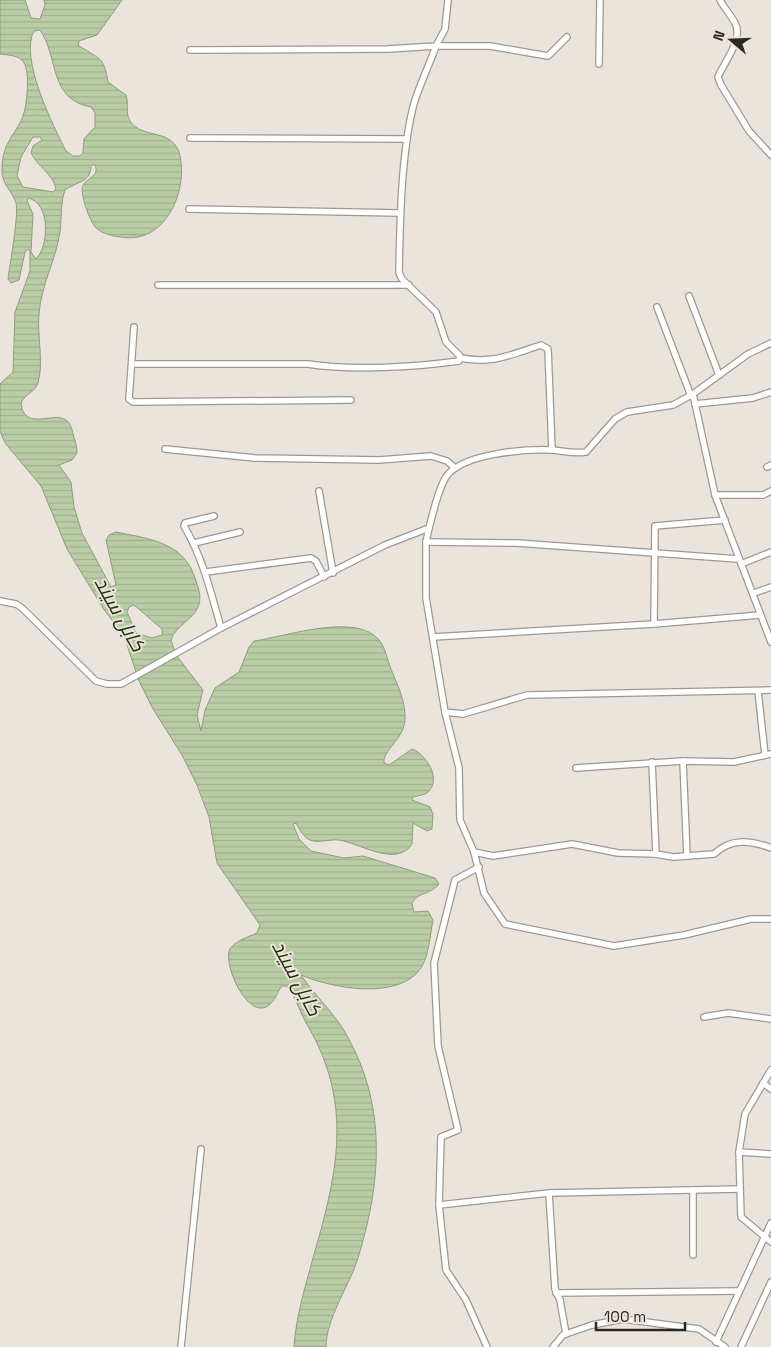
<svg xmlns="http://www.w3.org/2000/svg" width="771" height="1347" font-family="'Space Grotesk',Cairo,sans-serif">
  <defs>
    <pattern id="water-rules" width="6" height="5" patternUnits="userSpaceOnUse" patternTransform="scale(1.25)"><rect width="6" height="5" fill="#b9cda5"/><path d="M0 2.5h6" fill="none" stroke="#9fb08e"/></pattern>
  </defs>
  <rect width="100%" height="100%" fill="#ebe4dd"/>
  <path fill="url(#water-rules)" stroke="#8e9c7f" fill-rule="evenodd" d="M0 0H25L31 18 40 19 45 5 44 0H122L97 35 79 41 78 45C98 59 104 55 108 82L126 95C129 103 125 113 130 121 142 140 174 127 180 156 188 193 164 245 121 237 112 236 103 234 96 228 90 222 79 192 83 185 87 178 100 176 95 165H91C92 182 76 182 65 190 60 203 62 219 60 232 56 260 41 285 39 314 37 337 44 362 38 383 35 392 24 395 21 403 24 432 54 411 66 420 71 423 72 430 73 434 75 440 77 447 77 453L72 460 59 465 71 482 74 507 82 533 111 587 116 585 106 540 109 535 116 532C150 539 185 542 196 581 199 590 202 598 198 607 193 620 176 625 171 640L176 655 203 690 197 715 201 731 205 710 215 688 239 672 249 647 254 641C285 637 357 611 380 641 385 648 388 661 391 669 398 686 406 702 405 720 404 739 382 751 384 763L389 765 412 749C426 754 442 779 428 792 425 795 417 796 413 797L412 800 430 807 433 814 432 829 427 831 413 823 412 844C397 868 359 843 339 840 330 839 315 844 308 839 302 835 299 828 296 823L293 824 299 839 311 851 344 858 363 856 435 878 439 884C432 894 418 892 412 903L414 912 428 911 433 920C430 935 429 956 421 968 399 1001 331 988 301 975 314 994 331 1010 343 1029 388 1103 382 1182 357 1261 348 1288 326 1319 326 1347H294C296 1316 305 1288 313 1258 337 1174 354 1106 308 1026 300 1014 296 996 287 986H282C277 992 276 1000 269 1005 248 1022 222 963 230 949 235 941 248 937 257 933L260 925 217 863 209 817 197 785 182 755 153 709 139 681 124 636 103 608 67 549 41 486 5 443 0 431V384L13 372 15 312 30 271V252L28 249 25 252 19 280 11 283 8 279C10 264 19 214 16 203 12 190 1 184 2 169 2 141 18 133 24 113 27 102 31 69 22 60 16 55 7 55 0 54ZM40 30C59 57 48 99 91 107L95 113V127L84 139 83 153 80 156H73L66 151C53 126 19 57 34 31ZM33 137H40L42 140 33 146 31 153C37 166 54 175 56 189L53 192 23 187 17 176 21 157ZM28 198C51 203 49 246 36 259L31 252 33 214 27 201ZM134 605 162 629V635L152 638 136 633 127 612 129 607Z"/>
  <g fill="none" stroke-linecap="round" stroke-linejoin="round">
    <defs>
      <g id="minor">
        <path d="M720 0C724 8 731 15 735 23 744 39 724 62 718 77L721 85 749 131 771 155"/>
        <path d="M190 50 388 49 436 46 445 29 448 0"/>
        <path d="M599 64 600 0"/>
        <path d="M190 138 407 139"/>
        <path d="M189 209 400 213"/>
        <path d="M158 285H409"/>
        <path d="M689 296 719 375"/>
        <path d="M657 307 691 396"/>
        <path d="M134 327 129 399 133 402 351 400"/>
        <path d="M460 358C494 364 510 355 541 345L548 349 552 450"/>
        <path d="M132 364H308C351 371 415 367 459 361L460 356 446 342 436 312 402 279 399 273C400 221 401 157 413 107 418 88 429 66 436 46H490L548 56 567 37"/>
        <path d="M693 394 715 495 771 642"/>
        <path d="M695 404 753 398 771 392"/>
        <path d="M165 449 255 458 379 460 431 456 447 461 455 468"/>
        <path d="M767 467 771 465"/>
        <path d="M319 491 333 573"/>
        <path d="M715 495H763L771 491"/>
        <path d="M214 516 185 523 184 526C203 558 211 593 221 628"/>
        <path d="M429 528 426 542V598L445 712 459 768 460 820 474 852 484 893 505 924 614 946 684 935 751 919H771"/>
        <path d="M426 542 517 543 738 559"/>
        <path d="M194 543 240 532"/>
        <path d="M741 564 771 552"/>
        <path d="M206 572 311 558 316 561 324 577"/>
        <path d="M754 593 771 587"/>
        <path d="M0 601 16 604 22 608 96 681 107 684H121L221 628 385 545 429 528C433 514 438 489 446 477 462 453 526 449 552 450 564 451 573 454 586 452L615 419 627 412 673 405 693 394 748 354 771 343"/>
        <path d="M654 624 655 526 725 520"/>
        <path d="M433 637 654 624 760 615"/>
        <path d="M758 691 765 755"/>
        <path d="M445 712 463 714 527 695 771 690"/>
        <path d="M683 761 687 856"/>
        <path d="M652 762 656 854"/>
        <path d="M576 768 683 761 734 762 771 754"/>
        <path d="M474 852 493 856 572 844 618 853 656 854 673 857 714 854C731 838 750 840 771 848"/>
        <path d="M479 867 455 880 434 963 438 1046 458 1130 441 1137 439 1205 446 1270 466 1300 487 1347"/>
        <path d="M704 1017 728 1013 771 1019"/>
        <path d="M771 1070 745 1114 739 1152 741 1217 771 1242"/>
        <path d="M763 1083 771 1089"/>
        <path d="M739 1152 771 1154"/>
        <path d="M693 1190V1255"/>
        <path d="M549 1193 555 1289 560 1300 566 1334"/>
        <path d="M439 1205 549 1193 739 1189"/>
        <path d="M556 1293 739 1291"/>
        <path d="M716 1342 771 1223"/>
        <path d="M181 1347 201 1149"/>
        <path d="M553 1347 563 1335 592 1325 623 1319 699 1329 725 1347"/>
        <path d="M741 1347 771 1282"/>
      </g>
    </defs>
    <use href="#minor" stroke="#9f9892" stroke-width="8"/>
    <use href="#minor" stroke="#fff" stroke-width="5.5"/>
  </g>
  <g text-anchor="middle" stroke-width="4" stroke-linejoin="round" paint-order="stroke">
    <g font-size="20" font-style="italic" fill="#203205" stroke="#ebe4dd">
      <text transform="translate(120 614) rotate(61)" y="7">کابل سيند</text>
      <text transform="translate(297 978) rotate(62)" y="7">کابل سيند</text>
    </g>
  </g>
  <g transform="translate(731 40) rotate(289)" stroke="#ebe4dd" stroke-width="4" paint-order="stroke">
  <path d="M0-4L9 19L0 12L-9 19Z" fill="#2b2826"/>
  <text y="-8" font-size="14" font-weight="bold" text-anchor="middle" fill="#2b2826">N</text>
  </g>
  <path d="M596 1322v8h89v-8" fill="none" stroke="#2b2826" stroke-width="2.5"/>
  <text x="604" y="1322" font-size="15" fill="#2b2826" stroke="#ebe4dd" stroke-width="4" paint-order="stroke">100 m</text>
</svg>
